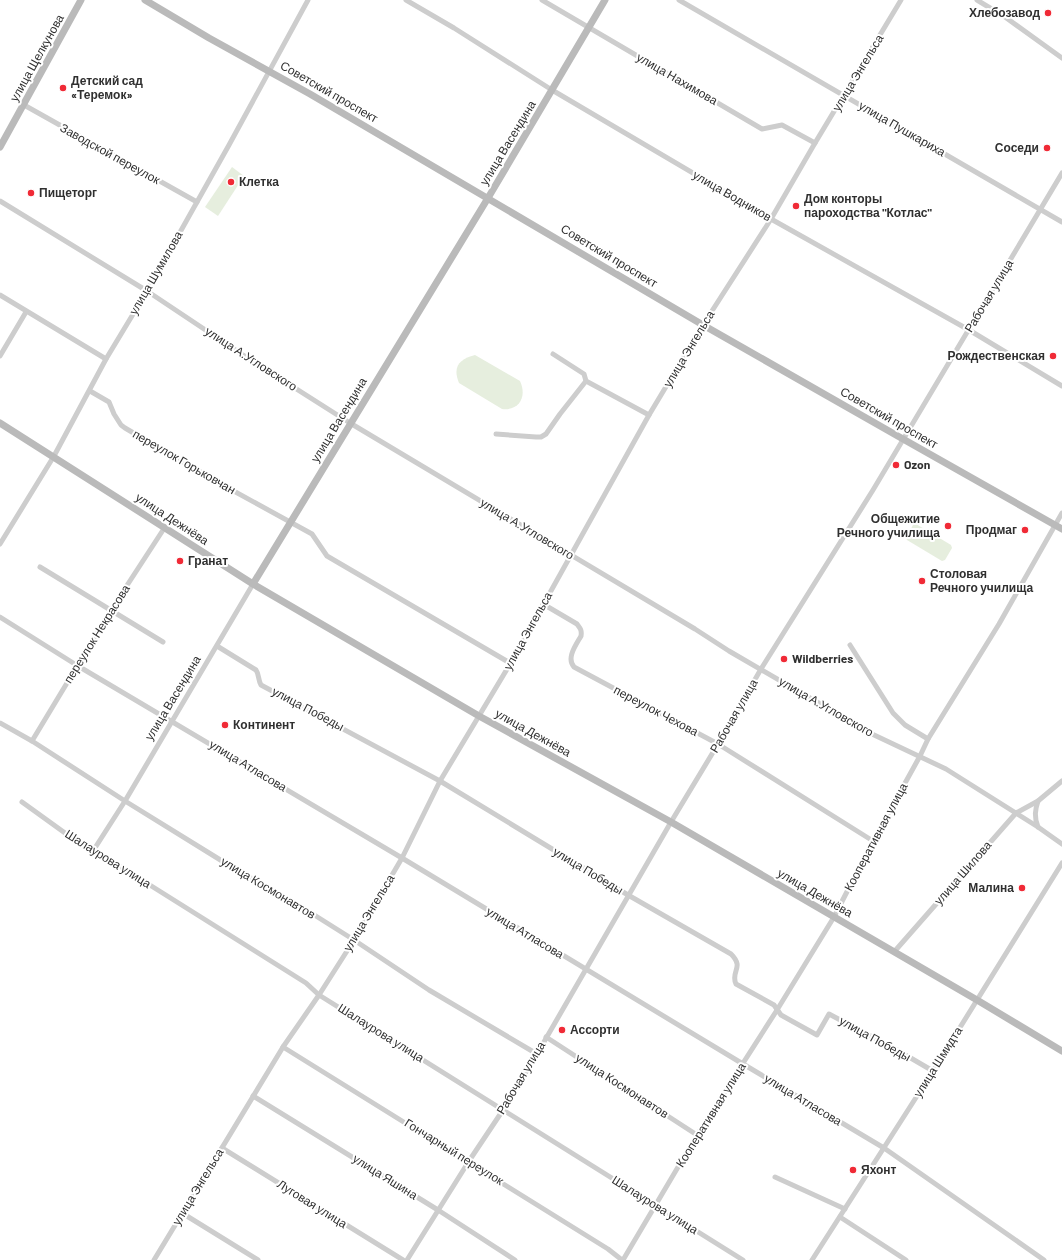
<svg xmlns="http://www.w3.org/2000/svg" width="1062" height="1260" font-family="Barlow,sans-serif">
  <rect width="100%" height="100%" fill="#fff"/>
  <g fill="#e6eede">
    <path d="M232 167 244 176 218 216 205 207Z"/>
    <path d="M475 355 520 381C527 396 520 411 502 409L459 383C452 366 460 359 475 355Z"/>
    <path d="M916 524 951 545 952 548 945 560 942 561 907 540 906 538 913 525Z"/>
  </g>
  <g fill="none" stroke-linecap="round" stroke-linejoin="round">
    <g stroke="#cdcdcd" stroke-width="5">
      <path d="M406 0 454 28 552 90 771 219 969 330 1062 386"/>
      <path d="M542 0 762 129 782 125 815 143"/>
      <path d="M679 0 1062 222"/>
      <path d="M977 0 1005 17 1062 58"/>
      <path d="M24 105 197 202"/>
      <path d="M0 201 147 291 243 355 350 423 695 629 729 651 872 734 946 769 1038 827 1062 844"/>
      <path d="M0 295 106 359"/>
      <path d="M553 354 584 374 586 381 649 415"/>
      <path d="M0 356 26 312"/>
      <path d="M90 391 109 402 114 414 121 425 125 428 221 484 312 534 327 556 510 663"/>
      <path d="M496 434 536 437H541L546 434 560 414 586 381"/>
      <path d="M0 544 54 456 106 359 147 291 229 145 308 0"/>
      <path d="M40 567 163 642"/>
      <path d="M543 604 577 624C580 628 582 630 581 636 576 645 566 658 574 667L718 744 873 841"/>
      <path d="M0 617 78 666 402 858 743 1064 884 1148 1044 1260"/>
      <path d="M850 645 893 713 905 725 928 739"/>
      <path d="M217 646 256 670C259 674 258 680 261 685L440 781 628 895 731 954C745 968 730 971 736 984L774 1005 781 1015 817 1035 829 1014 897 1050 933 1071"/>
      <path d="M0 723 32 741 125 801 235 869 300 906 354 940 429 990 537 1054"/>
      <path d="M32 741 111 610 165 527"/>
      <path d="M1038 801C1035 810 1034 817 1038 827"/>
      <path d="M22 802 83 846 102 855 306 983 319 995 743 1260"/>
      <path d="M93 851 125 801 253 584"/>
      <path d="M894 952 1016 813 1038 801 1062 781"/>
      <path d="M546 1037 697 1135"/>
      <path d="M283 1047 608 1249 622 1260"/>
      <path d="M253 1096 438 1210 515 1260"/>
      <path d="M222 1148 403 1260"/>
      <path d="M775 1177 845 1209"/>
      <path d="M182 1213 258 1260"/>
      <path d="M840 1217 906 1260"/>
      <path d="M154 1260 283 1047 319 995 354 940 402 858 440 781 513 659 649 415 703 325 771 219 815 143 901 0"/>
      <path d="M407 1260 469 1161 503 1110 537 1054 671 822 718 744 761 669 873 490 1062 173"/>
      <path d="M623 1260 697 1135 777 1010 834 917 873 841 920 756 928 739 999 624 1062 513"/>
      <path d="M812 1260 933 1071 1062 863"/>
    </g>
    <g stroke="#bababa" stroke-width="7">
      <path d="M145 0 209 38 310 94 703 325 903 439 1062 529"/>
      <path d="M0 147 81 0"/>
      <path d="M0 423 253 584 479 716 671 822 977 1000 1062 1051"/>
      <path d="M253 584 488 198 605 0"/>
    </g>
  </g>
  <g fill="#f02a36" stroke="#fff" stroke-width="1.5">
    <circle cx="1048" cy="13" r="4"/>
    <circle cx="63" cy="88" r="4"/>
    <circle cx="1047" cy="148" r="4"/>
    <circle cx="231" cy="182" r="4"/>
    <circle cx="31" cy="193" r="4"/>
    <circle cx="796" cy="206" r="4"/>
    <circle cx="1053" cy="356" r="4"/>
    <circle cx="896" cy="465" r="4"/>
    <circle cx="948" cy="526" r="4"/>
    <circle cx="1025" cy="530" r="4"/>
    <circle cx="180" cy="561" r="4"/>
    <circle cx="922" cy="581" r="4"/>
    <circle cx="784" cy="659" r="4"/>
    <circle cx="225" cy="725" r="4"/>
    <circle cx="1022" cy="888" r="4"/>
    <circle cx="562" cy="1030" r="4"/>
    <circle cx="853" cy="1170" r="4"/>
  </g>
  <g text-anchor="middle" stroke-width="4" stroke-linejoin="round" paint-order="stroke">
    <g font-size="12" font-weight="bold" fill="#303030" stroke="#fff" text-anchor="start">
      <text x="1040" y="17" text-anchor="end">Хлебозавод</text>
      <text x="71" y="85">Детский сад<tspan x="71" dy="14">«Теремок»</tspan></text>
      <text x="1039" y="152" text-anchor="end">Соседи</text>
      <text x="239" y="186">Клетка</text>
      <text x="39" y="197">Пищеторг</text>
      <text x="804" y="203">Дом конторы<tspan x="804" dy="14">пароходства "Котлас"</tspan></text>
      <text x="1045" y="360" text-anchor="end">Рождественская</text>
      <text x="904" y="469">Ozon</text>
      <text x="940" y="523" text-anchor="end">Общежитие<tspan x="940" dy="14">Речного училища</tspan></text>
      <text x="1017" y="534" text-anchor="end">Продмаг</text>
      <text x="188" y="565">Гранат</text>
      <text x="930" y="578">Столовая<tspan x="930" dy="14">Речного училища</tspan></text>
      <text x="792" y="663">Wildberries</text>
      <text x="233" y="729">Континент</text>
      <text x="1014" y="892" text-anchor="end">Малина</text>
      <text x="570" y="1034">Ассорти</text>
      <text x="861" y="1174">Яхонт</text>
    </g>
    <g font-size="12" fill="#303030" stroke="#fff">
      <text transform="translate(37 58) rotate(-61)" y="4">улица Щелкунова</text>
      <text transform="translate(858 73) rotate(-59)" y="4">улица Энгельса</text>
      <text transform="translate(677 79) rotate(30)" y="4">улица Нахимова</text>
      <text transform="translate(329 92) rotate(30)" y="4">Советский проспект</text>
      <text transform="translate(902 129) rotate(30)" y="4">улица Пушкариха</text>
      <text transform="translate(508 143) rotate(-59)" y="4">улица Васендина</text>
      <text transform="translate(110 154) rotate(29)" y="4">Заводской переулок</text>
      <text transform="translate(732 196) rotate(30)" y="4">улица Водников</text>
      <text transform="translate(609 256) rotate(31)" y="4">Советский проспект</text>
      <text transform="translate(156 273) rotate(-60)" y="4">улица Шумилова</text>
      <text transform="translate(989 296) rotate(-59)" y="4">Рабочая улица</text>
      <text transform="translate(689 349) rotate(-59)" y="4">улица Энгельса</text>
      <text transform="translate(251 359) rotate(33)" y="4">улица А.Угловского</text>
      <text transform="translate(889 418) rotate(30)" y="4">Советский проспект</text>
      <text transform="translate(339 420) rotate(-59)" y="4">улица Васендина</text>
      <text transform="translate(184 462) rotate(30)" y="4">переулок Горьковчан</text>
      <text transform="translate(172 519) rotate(33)" y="4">улица Дежнёва</text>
      <text transform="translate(527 529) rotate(31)" y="4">улица А.Угловского</text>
      <text transform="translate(528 631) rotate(-61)" y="4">улица Энгельса</text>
      <text transform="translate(97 634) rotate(-58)" y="4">переулок Некрасова</text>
      <text transform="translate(173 698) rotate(-59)" y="4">улица Васендина</text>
      <text transform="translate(826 707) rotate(30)" y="4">улица А.Угловского</text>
      <text transform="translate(308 709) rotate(28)" y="4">улица Победы</text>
      <text transform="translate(656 711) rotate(28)" y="4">переулок Чехова</text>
      <text transform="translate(734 716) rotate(-60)" y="4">Рабочая улица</text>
      <text transform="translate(533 733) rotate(29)" y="4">улица Дежнёва</text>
      <text transform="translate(248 766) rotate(31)" y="4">улица Атласова</text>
      <text transform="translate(876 837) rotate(-62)" y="4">Кооперативная улица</text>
      <text transform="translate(108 859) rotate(32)" y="4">Шалаурова улица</text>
      <text transform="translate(588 871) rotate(31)" y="4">улица Победы</text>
      <text transform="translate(963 873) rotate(-49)" y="4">улица Шилова</text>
      <text transform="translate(268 888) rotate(31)" y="4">улица Космонавтов</text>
      <text transform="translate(815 893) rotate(30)" y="4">улица Дежнёва</text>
      <text transform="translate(369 913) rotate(-59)" y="4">улица Энгельса</text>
      <text transform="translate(525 933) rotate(31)" y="4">улица Атласова</text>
      <text transform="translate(381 1033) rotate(32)" y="4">Шалаурова улица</text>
      <text transform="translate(875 1039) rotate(29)" y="4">улица Победы</text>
      <text transform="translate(938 1062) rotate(-58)" y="4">улица Шмидта</text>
      <text transform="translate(521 1078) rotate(-59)" y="4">Рабочая улица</text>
      <text transform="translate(622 1086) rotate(33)" y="4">улица Космонавтов</text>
      <text transform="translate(803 1100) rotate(31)" y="4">улица Атласова</text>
      <text transform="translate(711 1115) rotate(-58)" y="4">Кооперативная улица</text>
      <text transform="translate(454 1152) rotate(32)" y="4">Гончарный переулок</text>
      <text transform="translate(385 1177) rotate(32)" y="4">улица Яшина</text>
      <text transform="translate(198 1187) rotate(-59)" y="4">улица Энгельса</text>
      <text transform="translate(312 1204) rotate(32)" y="4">Луговая улица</text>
      <text transform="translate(655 1205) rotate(32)" y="4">Шалаурова улица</text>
    </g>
  </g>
</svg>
